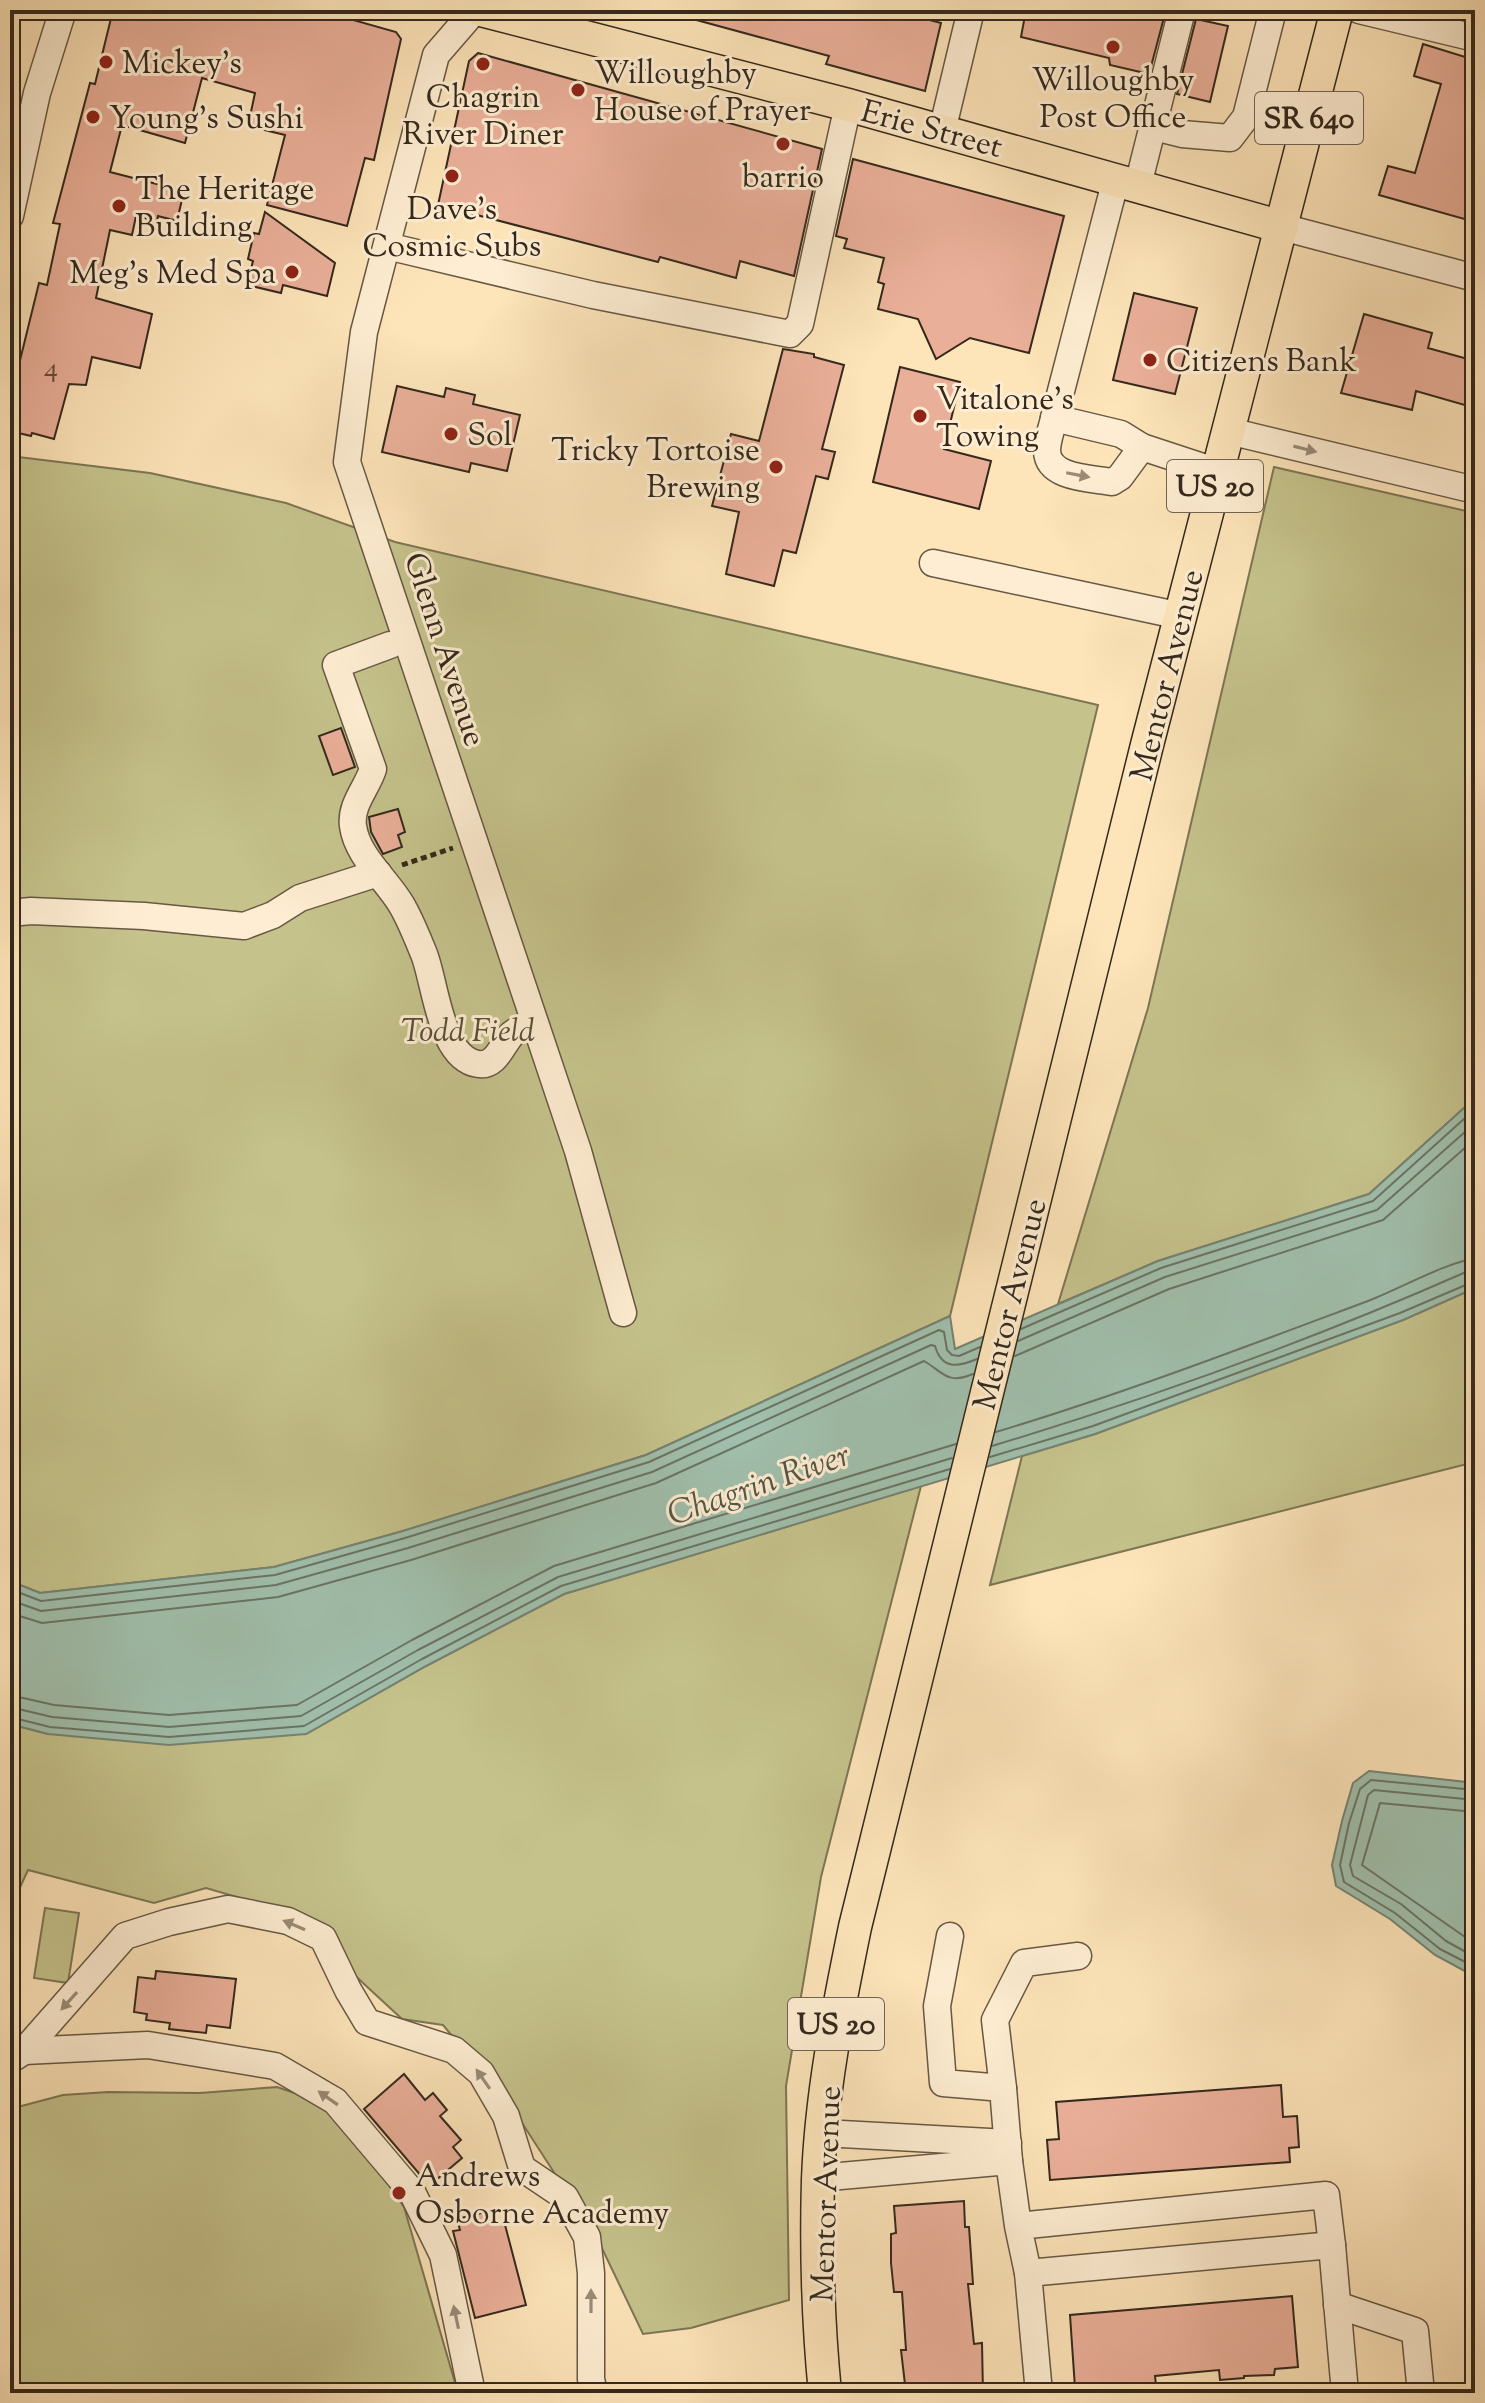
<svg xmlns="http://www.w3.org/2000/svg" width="1485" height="2403" font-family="'Sorts Mill Goudy',serif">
  <rect width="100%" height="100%" fill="#fde4b9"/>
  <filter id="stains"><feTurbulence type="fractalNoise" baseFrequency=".0025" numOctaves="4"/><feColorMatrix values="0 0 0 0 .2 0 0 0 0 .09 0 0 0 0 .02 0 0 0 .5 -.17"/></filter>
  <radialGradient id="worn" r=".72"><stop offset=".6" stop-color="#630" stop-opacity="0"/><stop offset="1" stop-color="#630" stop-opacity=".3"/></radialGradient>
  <g fill="#c5c28b" stroke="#7c7654" stroke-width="2">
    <path d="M10 456 150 473 286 503 395 542 1098 705 950 1316 646 1455 403 1531 274 1567 40 1593 10 1581Z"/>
    <path d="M1274 467 1475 513V865L1469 887 1475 884V1098L1369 1194 1158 1261 1058 1304 1148 1008Z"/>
    <path d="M1475 1288V1462L990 1585 1022 1456 1095 1434 1403 1320Z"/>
    <path d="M921 1486 821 1877 786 2086 789 2300 691 2328 643 2334 599 2242 513 2109 443 2025 402 2019 285 1911 206 1888 154 1903 28 1870 10 1909V1724L48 1734H306L426 1666 564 1594Z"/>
    <path d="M45 1908 79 1913 68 1983 34 1978Z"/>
    <path d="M277 2087 321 2102 367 2153 404 2207 458 2393H10V2109L63 2095 108 2092 200 2093Z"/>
  </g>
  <g fill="#a0bfac" stroke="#758372" stroke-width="2">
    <path d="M1475 1098V1288L1403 1320 1095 1434 564 1594 426 1666 306 1734 169 1745 48 1734 10 1724V1581L40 1593 274 1567 403 1531 646 1455 950 1316 955 1349 1158 1261 1369 1194Z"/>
    <path d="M1369 1771 1475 1783V1972L1472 1975 1435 1955 1390 1919 1336 1886 1332 1865 1342 1821 1353 1783Z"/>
  </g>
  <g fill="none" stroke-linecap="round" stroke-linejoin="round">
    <g stroke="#6a7464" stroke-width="2">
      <path d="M1021 1329 1161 1268 1373 1201 1475 1109"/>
      <path d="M1018 1341 1165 1277 1377 1210 1475 1123"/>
      <path d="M1015 1356 1169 1289 1383 1220 1475 1139"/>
      <path d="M996 1432C1122 1394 1245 1347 1368 1301 1395 1291 1451 1260 1475 1259"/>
      <path d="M992 1446C1151 1398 1314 1339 1466 1272L1475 1271"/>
      <path d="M990 1457 1093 1426 1400 1313 1475 1281"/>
      <path d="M10 1589 41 1601 275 1575 405 1538 649 1462 939 1330 944 1332 947 1350 952 1355 959 1356 980 1347"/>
      <path d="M10 1600 41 1611 276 1585 408 1548 652 1472 931 1345 935 1346C942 1370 958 1367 977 1359"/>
      <path d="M10 1613 42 1623 278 1597 411 1560 656 1483 924 1361C943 1372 947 1385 973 1374"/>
      <path d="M10 1695 54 1705 169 1715 297 1705 412 1640 554 1566 956 1444"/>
      <path d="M10 1707 52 1717 169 1727 301 1716 418 1650 558 1577 952 1458"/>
      <path d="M10 1717 50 1727 169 1737 304 1726 422 1659 561 1586 950 1469"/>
      <path d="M1475 1790 1371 1780 1360 1789 1349 1823 1340 1865 1344 1882 1395 1913 1440 1949 1475 1967"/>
      <path d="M1475 1800 1374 1790 1368 1795 1350 1865 1353 1876 1401 1904 1446 1941 1475 1957"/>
      <path d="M1475 1812 1380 1803 1362 1865 1475 1944"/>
    </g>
  </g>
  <g fill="#eaaf99" stroke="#34291c" stroke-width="2">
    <path d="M113 10H318L396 32 401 39 374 160 365 158 347 226 267 205 285 135 248 126 255 93 202 78 185 143 122 125 110 172 184 191 177 221 158 216 157 221 136 216 132 235 110 230 96 298 152 314 140 368 92 357 86 385 69 384 54 439 32 433 31 436 10 431V401L39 283 47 285 60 224 53 223 90 83 95 84Z"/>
    <path d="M690 10H892L941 23 925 91 826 64 829 56 689 18Z"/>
    <path d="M1026 10H1166L1149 74 1110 65 1109 58 1021 37Z"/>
    <path d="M1196 19 1228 26 1210 102 1177 94Z"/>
    <path d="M1423 44 1475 60V222L1379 195 1388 166 1415 173 1441 84 1414 76Z"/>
    <path d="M478 53 822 149 794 276 740 261 736 278 660 257 658 262 438 205 469 61Z"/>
    <path d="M853 159 1064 216 1029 353 970 338 936 359 918 319 878 309 884 284 878 282 884 258 844 248 847 239 836 236Z"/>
    <path d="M265 212 335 263 327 296 283 285 281 293 247 285 253 261 248 259 254 233 259 234Z"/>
    <path d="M1134 293 1197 308 1175 394 1113 380Z"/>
    <path d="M1364 314 1432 333 1428 348 1475 361V408L1416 391 1412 410 1341 393Z"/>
    <path d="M783 349 814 354V357L844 365 822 449 835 452 828 479 816 476 796 553 783 550 774 586 726 574 739 512 712 506 731 434 759 441Z"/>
    <path d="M900 367 960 382 944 449 991 461 979 509 873 482Z"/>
    <path d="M397 386 444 397 446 388 475 395 473 404 520 415 507 471 471 463 469 472 382 452Z"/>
    <path d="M341 728 355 767 333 775 319 736Z"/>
    <path d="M398 809 405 832 398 835 402 847 383 854 371 832 369 817Z"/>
    <path d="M156 1971 236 1979 230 2028 207 2025 206 2033 169 2029 170 2023 146 2020 147 2014 134 2012 138 1977 155 1979Z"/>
    <path d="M404 2074 425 2100 433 2093 447 2110 440 2116 461 2140 453 2147 462 2158 436 2180 428 2171 422 2177 364 2109Z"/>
    <path d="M1281 2085 1283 2117 1297 2116 1299 2147 1289 2148 1290 2162 1050 2180 1047 2140 1059 2139 1056 2102Z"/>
    <path d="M964 2201 965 2227H969L973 2284H968L974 2344 982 2343 983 2393H906L901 2350H906L902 2292H894L891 2263V2234L896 2233 894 2206Z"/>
    <path d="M493 2210 497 2223 504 2221 526 2305 475 2318 453 2231 460 2230 457 2219Z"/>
    <path d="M1292 2296 1298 2367 1275 2369 1274 2375 1244 2376V2378L1220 2380 1219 2370 1155 2376 1156 2385 1104 2389V2386L1075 2388 1070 2315Z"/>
  </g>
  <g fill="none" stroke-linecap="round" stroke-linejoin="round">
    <defs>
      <g id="minor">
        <path d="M475 10 436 55 364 332 347 462 578 1151 623 1313"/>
        <path d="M1359 10 1475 38"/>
        <path d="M1154 127 1182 134 1230 138 1246 117 1273 10"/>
        <path d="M942 131 971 10"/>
        <path d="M1116 179 1054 418 1121 434 1142 447 1218 472"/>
        <path d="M1138 185 1182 10"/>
        <path d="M10 216 37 93 63 10"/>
        <path d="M1282 227 1475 278"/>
        <path d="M387 246 593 295 790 334 800 324 848 105"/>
        <path d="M1054 418C1052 428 1047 440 1047 451 1048 479 1092 478 1112 482L1120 477 1142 447"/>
        <path d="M1229 431 1475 490"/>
        <path d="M933 563 1181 616"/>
        <path d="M390 645 336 665 373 769C367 788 350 805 353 826 357 856 386 879 401 904 410 919 417 937 424 954 436 985 440 1058 478 1064 496 1067 502 1045 512 1034 518 1029 526 1025 533 1021"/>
        <path d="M10 913 31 911 144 916 244 926 273 915 300 898 378 873"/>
        <path d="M950 1936 937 2006 943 2083 1003 2088 1009 2161"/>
        <path d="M24 2051 148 2045 275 2066 335 2101 412 2192 443 2255 472 2393"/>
        <path d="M10 2060 24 2051 125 1936 169 1922 228 1909 288 1921 323 1938 348 1990 367 2022 454 2050 481 2073 506 2116 522 2168 565 2197 587 2237 591 2273V2379L594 2393"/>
        <path d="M1003 2088 995 2020 1024 1963 1078 1956"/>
        <path d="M823 2133 1008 2143"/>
        <path d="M818 2178 1009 2161 1018 2226 1326 2195 1332 2245 1028 2273 1018 2226"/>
        <path d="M1332 2245 1345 2393"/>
        <path d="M1028 2273 1039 2393"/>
        <path d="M1337 2305 1415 2331 1421 2393"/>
      </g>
      <g id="major">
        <path d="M481 10 848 105 1282 227"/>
        <path d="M825 2393C818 2322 816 2251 818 2180 821 2095 838 2010 855 1927L1147 745 1337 10"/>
      </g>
    </defs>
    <use href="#minor" stroke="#665843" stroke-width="29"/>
    <use href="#major" stroke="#34291c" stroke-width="35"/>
    <path stroke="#34291c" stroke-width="5" stroke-dasharray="6 4" stroke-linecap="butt" d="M402 865 453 848"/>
    <use href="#minor" stroke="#feedd2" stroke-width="26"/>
    <use href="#major" stroke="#fde4b9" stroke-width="32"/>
  </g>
  <defs><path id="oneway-solid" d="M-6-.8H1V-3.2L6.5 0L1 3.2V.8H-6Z" transform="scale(2)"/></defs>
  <g fill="#998b77">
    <use href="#oneway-solid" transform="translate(1305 449) rotate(14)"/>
    <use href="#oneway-solid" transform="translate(1078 475) rotate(11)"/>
    <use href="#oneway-solid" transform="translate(294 1925) rotate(-157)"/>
    <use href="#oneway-solid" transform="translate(69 2001) rotate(132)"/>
    <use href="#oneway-solid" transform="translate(483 2079) rotate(-125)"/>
    <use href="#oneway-solid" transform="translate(328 2098) rotate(-145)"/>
    <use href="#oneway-solid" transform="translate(591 2301) rotate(-90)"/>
    <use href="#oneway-solid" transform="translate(456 2317) rotate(-102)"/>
  </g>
  <g fill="#8f2418" stroke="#feedd2" stroke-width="3">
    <circle cx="1113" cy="47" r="8"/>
    <circle cx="106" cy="62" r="8"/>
    <circle cx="483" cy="64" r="8"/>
    <circle cx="578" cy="90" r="8"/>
    <circle cx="93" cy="117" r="8"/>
    <circle cx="783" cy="144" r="8"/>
    <circle cx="452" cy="176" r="8"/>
    <circle cx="119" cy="206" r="8"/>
    <circle cx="292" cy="272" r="8"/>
    <circle cx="1150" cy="360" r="8"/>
    <circle cx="920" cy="416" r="8"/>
    <circle cx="451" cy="434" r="8"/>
    <circle cx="776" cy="467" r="8"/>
    <circle cx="399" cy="2193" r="8"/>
  </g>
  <g text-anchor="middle" stroke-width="6" stroke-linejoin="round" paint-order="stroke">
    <g font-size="28" fill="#624a3b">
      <text x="51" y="376">4</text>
    </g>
    <g fill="#feedd2" stroke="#716453" stroke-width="2">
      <rect x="1255" y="92" width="108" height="52" rx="6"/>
      <rect x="1167" y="460" width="96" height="52" rx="6"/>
      <rect x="788" y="1998" width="96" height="52" rx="6"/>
    </g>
    <g font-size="30" font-weight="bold" fill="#34291c">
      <text x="1309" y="128">SR 640</text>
      <text x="1215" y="496">US 20</text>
      <text x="836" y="2034">US 20</text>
    </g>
    <g font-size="32" fill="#34291c" stroke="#feedd2" text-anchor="start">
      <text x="122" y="73">Mickey's</text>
      <text x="594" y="83">Willoughby<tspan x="594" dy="37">House of Prayer</tspan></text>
      <text x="1113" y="90" text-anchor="middle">Willoughby<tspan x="1113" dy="37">Post Office</tspan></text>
      <text x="483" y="107" text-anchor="middle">Chagrin<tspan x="483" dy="37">River Diner</tspan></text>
      <text x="109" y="128">Young's Sushi</text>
      <text x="783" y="187" text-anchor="middle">barrio</text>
      <text x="135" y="199">The Heritage<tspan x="135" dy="37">Building</tspan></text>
      <text x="452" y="219" text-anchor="middle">Dave's<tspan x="452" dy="37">Cosmic Subs</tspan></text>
      <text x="276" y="283" text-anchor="end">Meg’s Med Spa</text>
      <text x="1166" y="371">Citizens Bank</text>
      <text x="936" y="409">Vitalone's<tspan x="936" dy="37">Towing</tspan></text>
      <text x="467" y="445">Sol</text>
      <text x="760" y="460" text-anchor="end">Tricky Tortoise<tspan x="760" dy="37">Brewing</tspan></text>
      <text x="415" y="2186">Andrews<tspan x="415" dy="37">Osborne Academy</tspan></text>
    </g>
    <g font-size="32" fill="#34291c" stroke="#feedd2">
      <text transform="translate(932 128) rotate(15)" y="11">Erie Street</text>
      <text transform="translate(446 649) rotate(72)" y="11">Glenn Avenue</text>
      <text transform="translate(1166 675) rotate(-76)" y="11">Mentor Avenue</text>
      <text transform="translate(1009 1304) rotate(-76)" y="11">Mentor Avenue</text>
      <text transform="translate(825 2194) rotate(-88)" y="11">Mentor Avenue</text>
    </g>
    <g font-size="32" font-style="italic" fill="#584f38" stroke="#feedd2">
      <text x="468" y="1041">Todd Field</text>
    </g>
    <g font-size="34" font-style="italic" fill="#545647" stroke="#feedd2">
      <text transform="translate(758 1483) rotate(-19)" y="12">Chagrin River</text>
    </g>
  </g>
  <rect width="1485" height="2403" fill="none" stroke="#fde4b9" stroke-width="40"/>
  <rect x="12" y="12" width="1461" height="2379" fill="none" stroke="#34291c" stroke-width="4"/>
  <rect x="20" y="20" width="1445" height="2363" fill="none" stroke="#34291c" stroke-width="2"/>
  <rect width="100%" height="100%" filter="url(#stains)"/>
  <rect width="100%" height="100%" fill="url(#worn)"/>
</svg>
